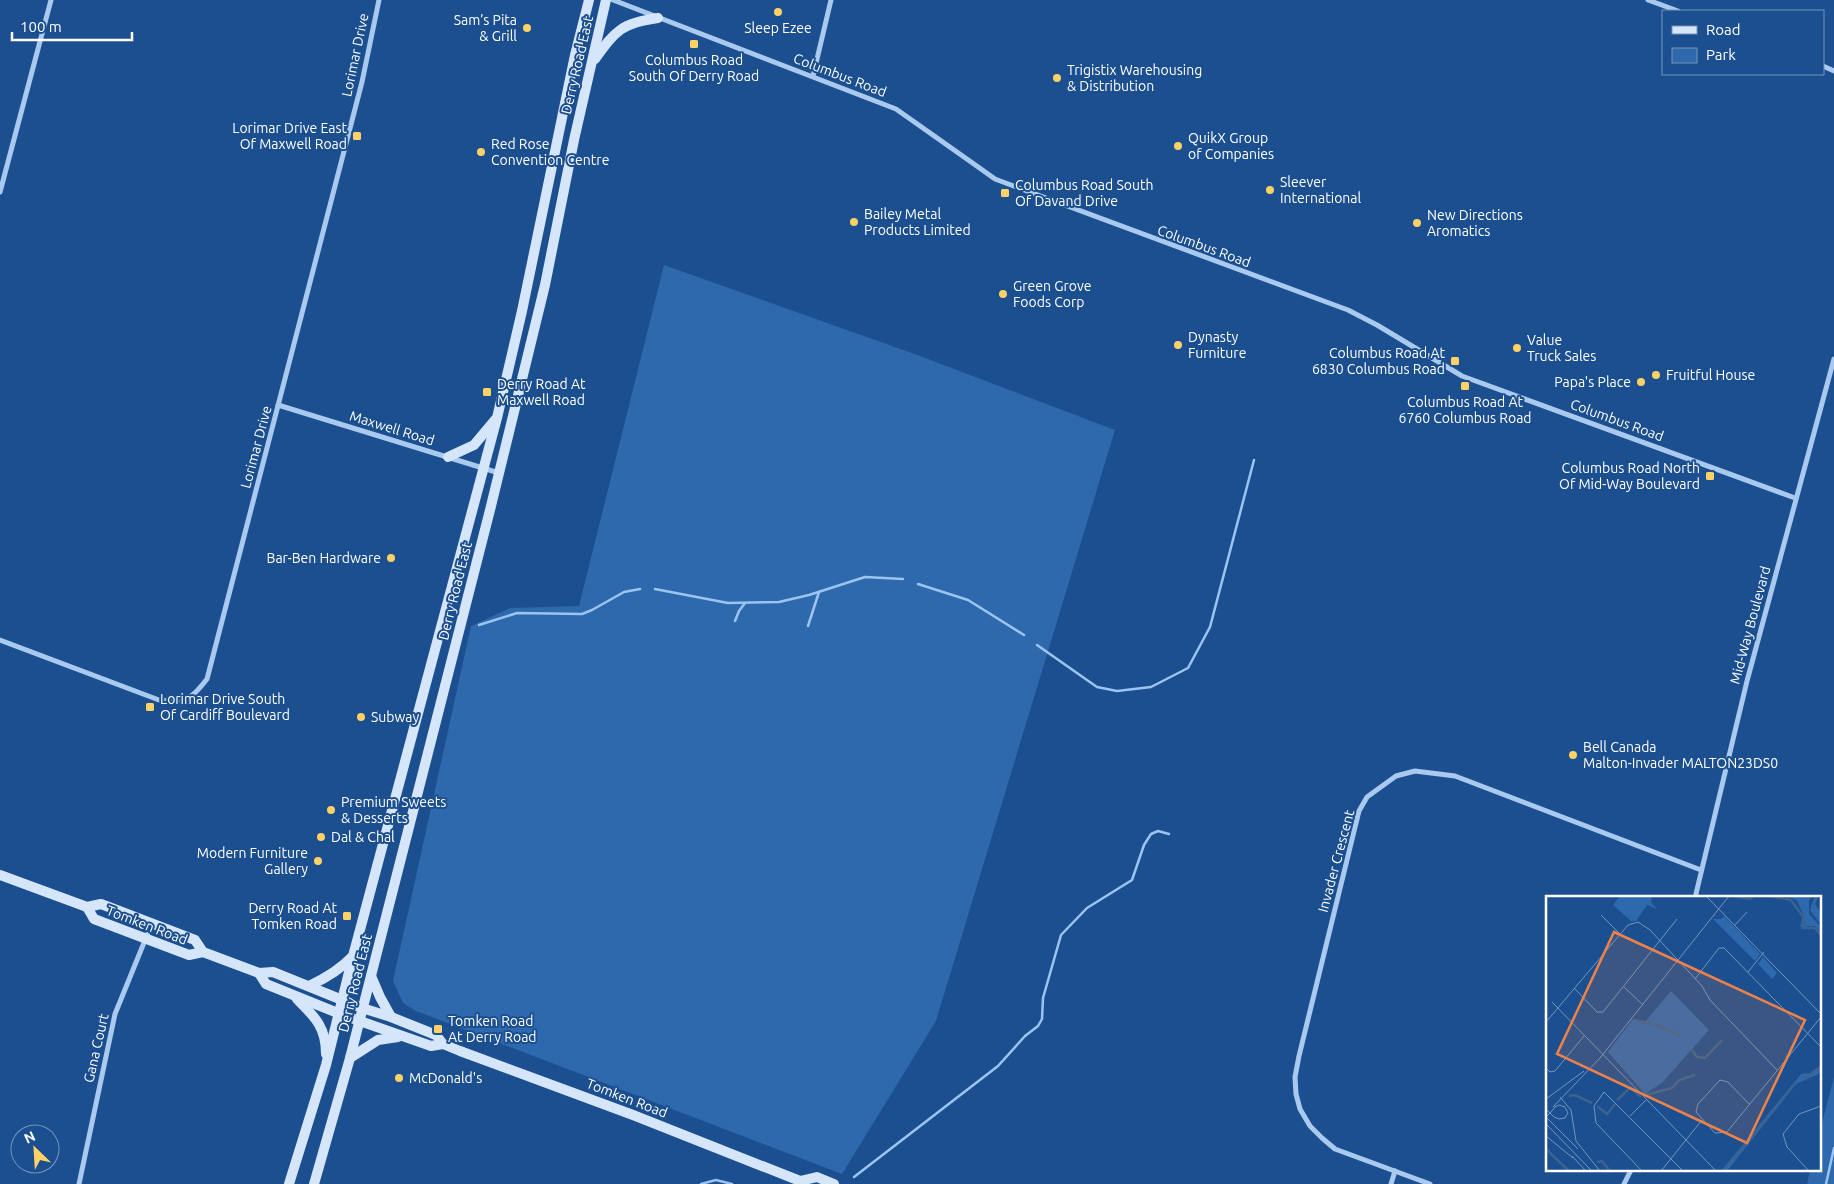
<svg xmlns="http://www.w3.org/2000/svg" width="1834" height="1184" font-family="Ubuntu,sans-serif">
  <rect width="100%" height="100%" fill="#1b4f8f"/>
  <g fill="#2e69ad">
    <path d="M664 265 920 356 1115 430 936 1021 842 1174 416 1011 403 1003 393 981 471 626 510 608 579 606Z"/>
    <path d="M1834 1077V1184H1807L1810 1170H1820V1131Z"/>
  </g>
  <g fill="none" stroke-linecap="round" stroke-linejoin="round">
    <g stroke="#9cc4f0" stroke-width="2.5">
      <path d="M918 584 968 600 1024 635"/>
      <path d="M655 589 728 603 779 602 809 595 865 577 903 579"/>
      <path d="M735 621 739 611 745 603"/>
      <path d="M479 625 517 613 582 614 592 610 624 592 640 589"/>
      <path d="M808 626 819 592"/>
      <path d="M1037 645 1097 687 1117 691 1151 687 1188 668 1210 627 1254 460"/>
      <path d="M854 1177 998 1066 1025 1036 1038 1026 1042 1019 1043 998 1061 935 1087 908 1132 880 1144 845 1151 834 1158 831 1169 834"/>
      <path d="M701 1184 716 1180 732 1184"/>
      <path d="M1826 1184 1834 1148"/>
    </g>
    <g stroke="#a9c9ee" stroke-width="5">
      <path d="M613 0 896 109 981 169 995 179 1011 185 1348 310 1377 325 1462 376 1795 498"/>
      <path d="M1648 0 1678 11"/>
      <path d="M1823 66 1834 71"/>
      <path d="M813 76 831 0"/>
      <path d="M0 192 51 0"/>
      <path d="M278 405 499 473"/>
      <path d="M0 640 159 700C186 703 191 700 207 679L362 82 379 0"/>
      <path d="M1695 898 1747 681 1834 359"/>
      <path d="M79 1184 115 1014 152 923"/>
      <path d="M1391 1184 1395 1171"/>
      <path d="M1430 1184 1335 1149 1322 1138 1310 1126 1300 1109 1296 1094 1295 1077 1299 1056 1359 811 1367 797 1396 776 1415 771 1455 776 1701 870"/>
      <path d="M1624 1184 1631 1170"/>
    </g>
    <g stroke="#d6e6fa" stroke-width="10">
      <path d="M595 59C616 30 622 23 658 18"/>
      <path d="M448 457 474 445 495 420"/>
      <path d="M0 875 87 907 101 904 195 940 203 952 259 973 273 972 362 1008 391 1017 436 1035 443 1044"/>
      <path d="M87 907 94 919 189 955 203 952"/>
      <path d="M259 973 266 984 340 1014 431 1046 443 1044 460 1051 633 1115 800 1181 803 1184"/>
      <path d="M371 976 380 997 391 1017"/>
      <path d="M309 986C326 978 340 970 353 956"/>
      <path d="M297 999C315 1017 326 1027 326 1054"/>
      <path d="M350 1058 378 1040 398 1037"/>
      <path d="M800 1181 817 1177 834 1184"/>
      <path d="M289 1184 326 1065 353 956 497 418 522 311 575 55 589 0"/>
      <path d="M314 1184 350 1058 490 510 545 285 574 140 606 0"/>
    </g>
  </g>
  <g fill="#ffd166" stroke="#1b4f8f" stroke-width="2">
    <circle cx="778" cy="12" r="5"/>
    <circle cx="527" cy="28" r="5"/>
    <rect x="689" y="39" width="10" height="10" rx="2.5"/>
    <circle cx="1057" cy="78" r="5"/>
    <rect x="352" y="131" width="10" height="10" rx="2.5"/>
    <circle cx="1178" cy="146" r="5"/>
    <circle cx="481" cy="152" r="5"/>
    <circle cx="1270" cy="190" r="5"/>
    <rect x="1000" y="188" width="10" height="10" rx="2.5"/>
    <circle cx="854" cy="222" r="5"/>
    <circle cx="1417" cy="223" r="5"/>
    <circle cx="1003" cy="294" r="5"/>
    <circle cx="1178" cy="345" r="5"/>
    <circle cx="1517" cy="348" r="5"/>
    <rect x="1450" y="356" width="10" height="10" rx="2.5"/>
    <circle cx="1656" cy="375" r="5"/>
    <circle cx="1641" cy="382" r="5"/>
    <rect x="1460" y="381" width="10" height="10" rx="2.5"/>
    <rect x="482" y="387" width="10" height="10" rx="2.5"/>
    <rect x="1705" y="471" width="10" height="10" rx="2.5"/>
    <circle cx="391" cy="558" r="5"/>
    <rect x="145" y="702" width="10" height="10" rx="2.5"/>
    <circle cx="361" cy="717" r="5"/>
    <circle cx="1573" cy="755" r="5"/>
    <circle cx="331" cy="810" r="5"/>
    <circle cx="321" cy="837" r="5"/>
    <circle cx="318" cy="861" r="5"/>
    <rect x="342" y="911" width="10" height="10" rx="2.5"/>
    <rect x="433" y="1024" width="10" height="10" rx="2.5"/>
    <circle cx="399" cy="1078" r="5"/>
  </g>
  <g text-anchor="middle" stroke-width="4" stroke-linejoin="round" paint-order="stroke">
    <g font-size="14" fill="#fff" stroke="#1b4f8f" text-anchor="start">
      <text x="517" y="25" text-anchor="end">Sam’s Pita<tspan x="517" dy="16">&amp; Grill</tspan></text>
      <text x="778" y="33" text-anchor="middle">Sleep Ezee</text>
      <text x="694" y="65" text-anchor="middle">Columbus Road<tspan x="694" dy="16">South Of Derry Road</tspan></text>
      <text x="1067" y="75">Trigistix Warehousing<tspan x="1067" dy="16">&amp; Distribution</tspan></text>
      <text x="347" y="133" text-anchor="end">Lorimar Drive East<tspan x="347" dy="16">Of Maxwell Road</tspan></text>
      <text x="1188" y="143">QuikX Group<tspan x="1188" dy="16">of Companies</tspan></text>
      <text x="491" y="149">Red Rose<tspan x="491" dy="16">Convention Centre</tspan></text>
      <text x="1280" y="187">Sleever<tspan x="1280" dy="16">International</tspan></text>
      <text x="1015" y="190">Columbus Road South<tspan x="1015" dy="16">Of Davand Drive</tspan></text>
      <text x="864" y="219">Bailey Metal<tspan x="864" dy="16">Products Limited</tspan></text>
      <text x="1427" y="220">New Directions<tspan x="1427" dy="16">Aromatics</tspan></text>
      <text x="1013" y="291">Green Grove<tspan x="1013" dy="16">Foods Corp</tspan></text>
      <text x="1188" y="342">Dynasty<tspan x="1188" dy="16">Furniture</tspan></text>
      <text x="1527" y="345">Value<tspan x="1527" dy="16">Truck Sales</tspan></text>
      <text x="1445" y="358" text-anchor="end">Columbus Road At<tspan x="1445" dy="16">6830 Columbus Road</tspan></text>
      <text x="1666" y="380">Fruitful House</text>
      <text x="1631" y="387" text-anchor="end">Papa's Place</text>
      <text x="497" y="389">Derry Road At<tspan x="497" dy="16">Maxwell Road</tspan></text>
      <text x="1465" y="407" text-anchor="middle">Columbus Road At<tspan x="1465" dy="16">6760 Columbus Road</tspan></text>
      <text x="1700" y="473" text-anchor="end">Columbus Road North<tspan x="1700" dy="16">Of Mid-Way Boulevard</tspan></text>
      <text x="381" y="563" text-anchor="end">Bar-Ben Hardware</text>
      <text x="160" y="704">Lorimar Drive South<tspan x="160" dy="16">Of Cardiff Boulevard</tspan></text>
      <text x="371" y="722">Subway</text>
      <text x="1583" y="752">Bell Canada<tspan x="1583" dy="16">Malton-Invader MALTON23DS0</tspan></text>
      <text x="341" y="807">Premium Sweets<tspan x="341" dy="16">&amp; Desserts</tspan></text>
      <text x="331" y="842">Dal &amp; Chal</text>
      <text x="308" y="858" text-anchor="end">Modern Furniture<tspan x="308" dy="16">Gallery</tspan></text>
      <text x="337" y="913" text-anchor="end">Derry Road At<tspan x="337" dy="16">Tomken Road</tspan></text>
      <text x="448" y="1026">Tomken Road<tspan x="448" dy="16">At Derry Road</tspan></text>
      <text x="409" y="1083">McDonald's</text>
    </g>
    <g font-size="14" fill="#fff" stroke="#1b4f8f">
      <text transform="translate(355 55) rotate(-78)" y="5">Lorimar Drive</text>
      <text transform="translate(577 65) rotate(-77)" y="5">Derry Road East</text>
      <text transform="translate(840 75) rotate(21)" y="5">Columbus Road</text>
      <text transform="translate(1204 246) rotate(20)" y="5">Columbus Road</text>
      <text transform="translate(1617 420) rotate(20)" y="5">Columbus Road</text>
      <text transform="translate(392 428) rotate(17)" y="5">Maxwell Road</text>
      <text transform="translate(256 447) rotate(-75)" y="5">Lorimar Drive</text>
      <text transform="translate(455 591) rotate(-76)" y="5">Derry Road East</text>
      <text transform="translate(1750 625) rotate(-75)" y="5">Mid-Way Boulevard</text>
      <text transform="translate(1336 861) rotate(-75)" y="5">Invader Crescent</text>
      <text transform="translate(147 925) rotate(21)" y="5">Tomken Road</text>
      <text transform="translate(355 983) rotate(-76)" y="5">Derry Road East</text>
      <text transform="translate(96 1048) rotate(-77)" y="5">Gana Court</text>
      <text transform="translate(627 1098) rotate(21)" y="5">Tomken Road</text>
    </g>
  </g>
  <g transform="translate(1546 896)">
    <rect width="275" height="275" fill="#1b4f8f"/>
    <path d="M74 0H106L105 6 111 13 101 9 90 25H85L67 9ZM242 0H267L263 4V18L275 31V37L269 30 254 31 257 18 251 5ZM269 0H273L269 8 275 17V29L264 14ZM178 20 214 58 209 65 167 23H175ZM217 61 231 77 226 83 212 68ZM125 95 163 134 116 187 99 198 62 156 87 123 99 126ZM275 169V177L250 188 181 275H175L255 178 264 177Z" fill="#2e69ad"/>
    <path fill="none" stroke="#3c6290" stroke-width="2.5" d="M186 0 204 3 207 0M224 0 245 4 258 22 257 32H269L275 39M88 124 106 128M108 128 134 139M145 153 151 161 159 162 176 144M257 182 275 172M100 199 126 192 133 184 149 179M23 200 29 199 46 207M71 204 84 192 95 201M51 210 61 218 69 208M0 253 23 275M51 266 56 265 64 275M177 275 251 185"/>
    <path fill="none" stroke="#7695bc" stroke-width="1" d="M160 0 275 118M55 19 74 38M189 29 201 16M202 76 218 56M149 83 173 52H178L275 151M78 91 97 109M28 92 51 116H57L131 23M6 106 170 275M0 126 82 29 92 26 104 34 156 90 164 104 231 174M0 172 4 176 9 175 38 140M14 201 25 214 30 245 54 275M0 203 38 175M203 208 182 186 174 184 152 208 150 216 169 237 181 236 275 121M7 211 54 162 183 0M0 213 8 221 13 223 19 222 22 217 19 211 13 209 9 211 5 216 0 221M84 220 101 203M0 221 32 253M0 228 46 275M0 240 27 262M26 260 40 275M96 275 50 227 48 210 58 196 137 275M115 275 156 224M263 275 241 251 237 238 253 218 275 210"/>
    <path fill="#ee8249" fill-opacity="0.15" stroke="#ee8249" stroke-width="2.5" d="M68 36 259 124 201 247 11 158Z"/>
    <rect width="275" height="275" fill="none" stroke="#fff" stroke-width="2.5"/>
  </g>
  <rect x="1662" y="10" width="162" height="65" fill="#1b4f8f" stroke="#7695bc"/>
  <rect x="1672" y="26" width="25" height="8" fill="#d6e6fa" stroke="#7695bc"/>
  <text x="1706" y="35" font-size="15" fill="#ffffff">Road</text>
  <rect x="1672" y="48" width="25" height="15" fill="#2e69ad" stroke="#7695bc"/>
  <text x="1706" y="60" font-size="15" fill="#ffffff">Park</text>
  <g transform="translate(35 1149) rotate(335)"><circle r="24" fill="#1b4f8f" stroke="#7695bc"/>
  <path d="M0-4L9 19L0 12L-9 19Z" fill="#ffd166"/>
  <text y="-8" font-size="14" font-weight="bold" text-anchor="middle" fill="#ffffff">N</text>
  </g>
  <path d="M12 32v8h120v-8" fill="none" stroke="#ffffff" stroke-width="2.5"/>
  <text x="20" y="32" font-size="15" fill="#ffffff" stroke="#1b4f8f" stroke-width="4" paint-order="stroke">100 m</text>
</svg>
